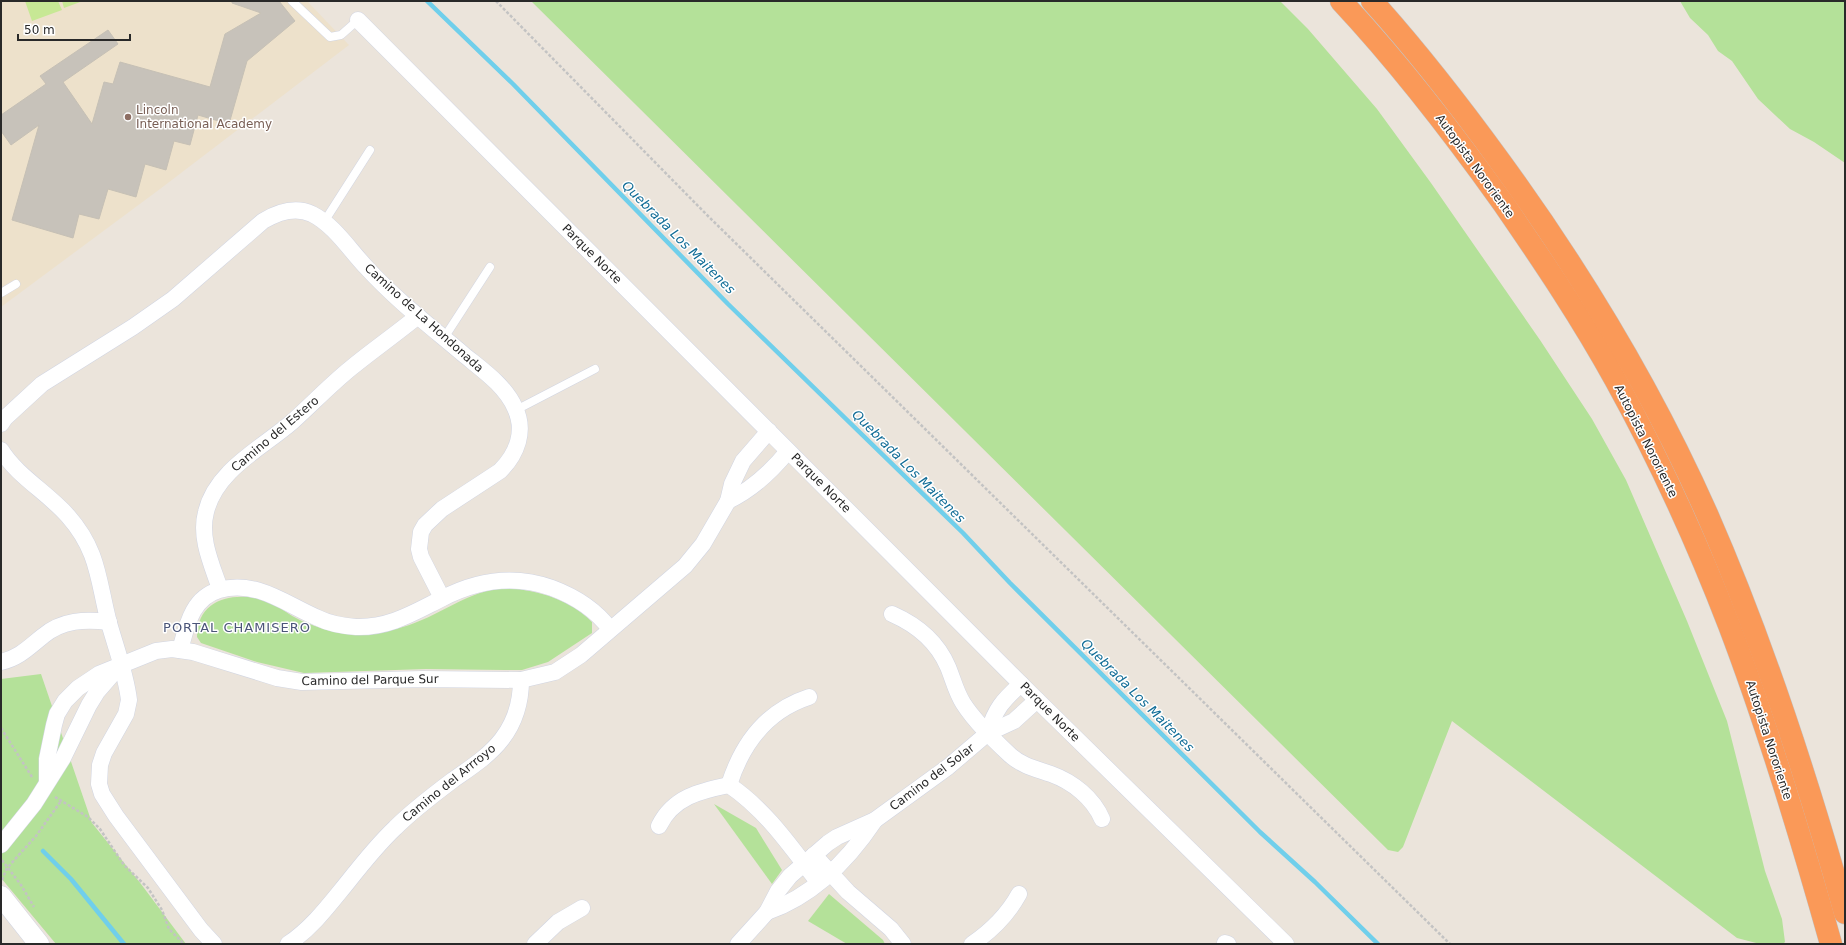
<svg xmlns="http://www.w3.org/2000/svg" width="1846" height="945" font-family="'DejaVu Sans',sans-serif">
  <rect width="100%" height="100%" fill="#ebe4db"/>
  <path fill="#ede1cb" d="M1 1H307L349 45 160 189 1 307Z"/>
  <g fill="#b4e199">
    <path d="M531 1H1280L1308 29 1377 109 1431 183 1540 340 1592 419 1626 480 1687 621 1727 721 1765 871 1782 919 1785 942 1783 944H1760L1737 938 1452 721 1403 847 1398 852 1388 850Z"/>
    <path d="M1680 1H1845V163L1814 142 1790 129 1758 99 1732 61 1718 51 1708 35 1690 18Z"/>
    <path d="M501 588C533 589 569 598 592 622V633L548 662 522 670H504L426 669 304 673 257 662 201 643 197 637C197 597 237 591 267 601 278 605 286 613 296 618 305 623 315 626 324 629 339 634 378 632 394 629 432 622 462 593 501 588Z"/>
    <path d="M41 674 92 823 141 884 186 944H56L1 878V679Z"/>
    <path d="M714 804 756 828 782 870 772 884Z"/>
    <path d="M829 894 883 940 885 944H847L808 921Z"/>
  </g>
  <g fill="#c7e895">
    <path d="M25 1H58L62 10 32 21Z"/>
    <path d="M62 1H83L64 8Z"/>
  </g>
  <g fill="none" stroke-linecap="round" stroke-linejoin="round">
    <g stroke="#70cfeb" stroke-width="4.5">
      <path d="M427 1 513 84 728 304 963 533 1010 583 1260 832 1315 882 1378 944"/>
      <path d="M43 851 71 879 124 944"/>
    </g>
  </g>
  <path fill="#c7c2ba" stroke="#c6c0b5" d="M232 1H279L295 21 247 61 229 124 198 115 190 145 174 141 166 170 145 164 136 197 108 189 99 219 79 214 73 238 12 220 39 125 11 145 1 131V115L46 84 40 76 108 30 118 44 63 82 92 124 104 82 113 84 120 62 210 87 225 34 261 13 232 3Z"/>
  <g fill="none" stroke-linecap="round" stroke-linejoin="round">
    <defs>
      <g id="service">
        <path d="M292 1 330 37 341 35 358 20"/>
        <path d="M324 222 370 150"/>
        <path d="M1 293 16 284"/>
        <path d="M444 338 490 267"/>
        <path d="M516 410 595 369"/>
      </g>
      <g id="minor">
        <path d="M358 20 1037 700 1286 944"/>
        <path d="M1 424 5 418 42 384 133 327 173 299 263 221C278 212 295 206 312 214 334 225 349 249 366 267 395 299 430 326 463 354 481 369 505 385 515 408 526 431 517 454 500 471L442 509 425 525 421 532 419 549 421 557 442 598"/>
        <path d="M1 450C17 476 48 493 68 516 99 551 98 581 109 623 116 648 126 674 129 700L126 714 104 753 100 765 99 784 102 794 116 816 201 930 214 944"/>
        <path d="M728 501C753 489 771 472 788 451"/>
        <path d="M220 589C212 565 199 538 206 512 216 470 262 448 292 422 312 404 330 385 351 368 373 350 396 334 418 316"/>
        <path d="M892 614C917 625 937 641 948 667 953 679 956 692 963 703 975 722 994 740 1010 755 1022 766 1037 769 1051 774 1073 782 1093 798 1102 819"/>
        <path d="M180 650C187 625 192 598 219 590 256 579 287 605 318 618 330 624 343 626 356 627 389 628 413 613 441 599 477 580 513 574 552 588 576 597 595 609 610 629"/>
        <path d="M1 662C19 658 29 647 43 636 62 620 85 619 109 622"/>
        <path d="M988 733C995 709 1003 700 1021 684"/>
        <path d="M47 781V759L54 725 57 714 65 701 78 688 99 674 156 651 172 649 193 652 277 678 302 682 423 679 521 680 555 672 581 655 685 566 703 544 728 501 732 484 743 461 769 431"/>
        <path d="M729 785C742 744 766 711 809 697"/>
        <path d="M659 826C673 797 700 791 729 785 766 810 791 847 818 882"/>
        <path d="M1 845 34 804 63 758 89 705 97 692 117 669"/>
        <path d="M814 855 848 892 891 929 903 944"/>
        <path d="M767 912C813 896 849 859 875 820"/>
        <path d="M1225 943 1228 944"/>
        <path d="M288 944C312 928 329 905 347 883 362 864 377 845 395 828 413 810 433 795 453 780 470 768 489 756 502 739 515 722 521 702 521 680"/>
        <path d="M535 944 558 922 582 908"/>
        <path d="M738 944 767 912 778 891 790 876 828 843 837 837 875 820 948 767 988 733 1014 721 1037 700"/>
        <path d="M972 944C991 931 1008 914 1019 894"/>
      </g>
      <path id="tertiary" d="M1 896 39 944"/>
      <g id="motorway">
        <path d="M1341 1C1400 64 1453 133 1503 203 1543 261 1582 319 1616 381 1659 459 1697 542 1729 625 1769 730 1801 837 1831 944"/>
        <path d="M1372 1C1417 51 1459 105 1499 160 1580 271 1651 388 1707 514 1764 644 1807 777 1845 913"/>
      </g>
    </defs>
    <use href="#service" stroke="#d1d5e2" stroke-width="9"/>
    <use href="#minor" stroke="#d1d5e2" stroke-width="17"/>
    <use href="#tertiary" stroke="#d1d5e2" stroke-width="21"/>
    <use href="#motorway" stroke="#c3c3c3" stroke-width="23"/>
    <g stroke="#c3c3c3" stroke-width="2.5" stroke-dasharray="3 2" stroke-linecap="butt">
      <path d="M496 1 708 216 1450 944"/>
      <path d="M1 728 32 777"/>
      <path d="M55 797 88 817 100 829 124 865 148 888 162 910 169 929 184 944"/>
      <path d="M2 860 21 885 34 907"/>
      <path d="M2 880 7 868 36 836 61 801"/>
    </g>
    <use href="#service" stroke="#fff" stroke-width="8"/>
    <use href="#minor" stroke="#fff" stroke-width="16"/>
    <use href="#tertiary" stroke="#fff" stroke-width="20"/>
    <use href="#motorway" stroke="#fa9958" stroke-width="22"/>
  </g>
  <circle fill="#8d6e63" stroke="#fff" stroke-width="1.5" cx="128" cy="117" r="4"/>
  <g text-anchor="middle" stroke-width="3" stroke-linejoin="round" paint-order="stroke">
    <g font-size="12" fill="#785e54" stroke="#fff" text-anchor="start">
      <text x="136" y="114">Lincoln<tspan x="136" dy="14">International Academy</tspan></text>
    </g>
    <g font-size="12" fill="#292929" stroke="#fff">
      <text transform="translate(1475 166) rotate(54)" y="4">Autopista Nororiente</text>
      <text transform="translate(592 254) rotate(45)" y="4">Parque Norte</text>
      <text transform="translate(424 318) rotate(42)" y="4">Camino de La Hondonada</text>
      <text transform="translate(275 434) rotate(-40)" y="4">Camino del Estero</text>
      <text transform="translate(1646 441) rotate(63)" y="4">Autopista Nororiente</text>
      <text transform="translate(821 483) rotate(45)" y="4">Parque Norte</text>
      <text transform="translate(370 680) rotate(-1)" y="4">Camino del Parque Sur</text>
      <text transform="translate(1050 712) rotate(45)" y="4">Parque Norte</text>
      <text transform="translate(1769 740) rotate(72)" y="4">Autopista Nororiente</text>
      <text transform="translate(932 777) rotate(-37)" y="4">Camino del Solar</text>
      <text transform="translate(449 783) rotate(-39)" y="4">Camino del Arrroyo</text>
    </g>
    <g font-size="13" font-style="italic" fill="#106c96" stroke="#fff">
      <text transform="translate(679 237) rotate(45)" y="5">Quebrada Los Maitenes</text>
      <text transform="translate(909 466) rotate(45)" y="5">Quebrada Los Maitenes</text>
      <text transform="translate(1138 695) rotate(45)" y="5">Quebrada Los Maitenes</text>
    </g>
    <g font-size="13" letter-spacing="1" fill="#4b5579" stroke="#fff">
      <text x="237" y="632">PORTAL CHAMISERO</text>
    </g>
  </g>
  <rect width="1846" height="945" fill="none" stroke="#292929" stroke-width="4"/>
  <path d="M18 34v6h112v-6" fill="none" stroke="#292929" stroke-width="2"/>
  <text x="24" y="34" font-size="12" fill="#292929" stroke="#ffffff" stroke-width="3" paint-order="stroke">50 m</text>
</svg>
